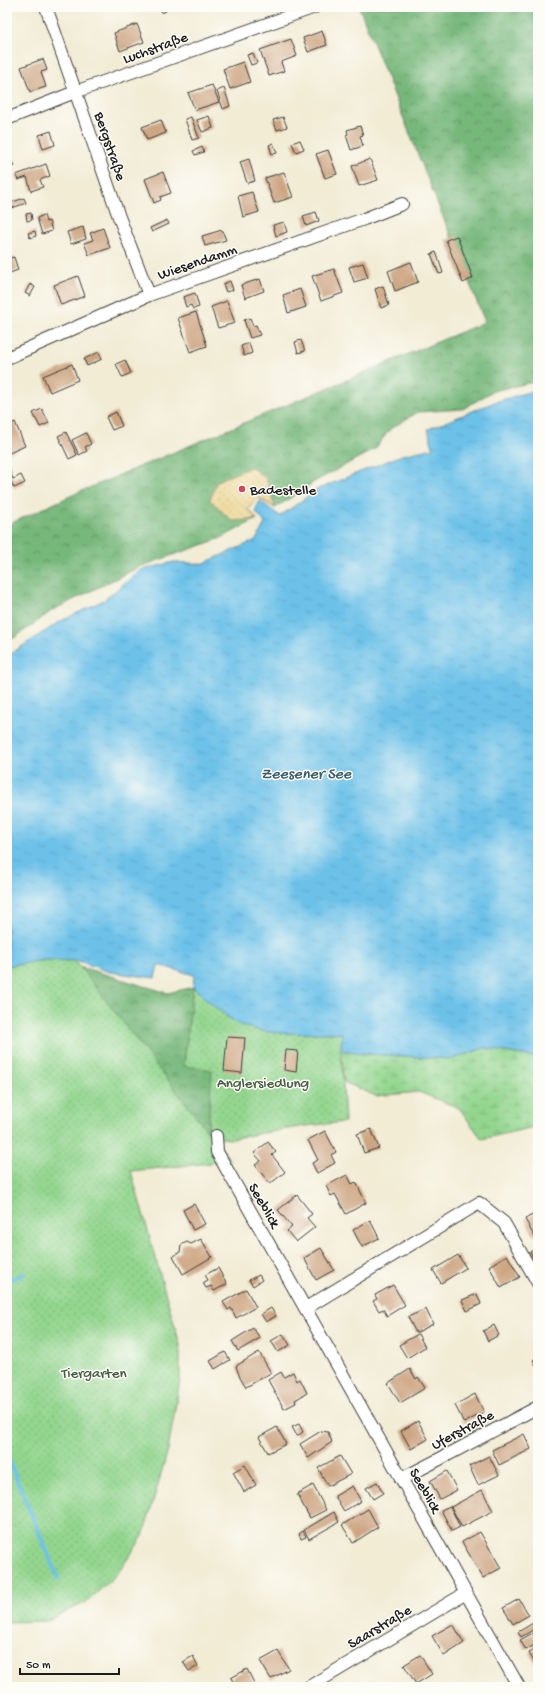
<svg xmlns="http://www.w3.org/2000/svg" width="545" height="1694" font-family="'Gochi Hand',sans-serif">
  <defs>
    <pattern id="forest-crowns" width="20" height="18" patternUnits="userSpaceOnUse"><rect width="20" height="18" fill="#76b77a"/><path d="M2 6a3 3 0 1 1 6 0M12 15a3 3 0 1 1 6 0" fill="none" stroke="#609463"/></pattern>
    <pattern id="wetland-marsh" width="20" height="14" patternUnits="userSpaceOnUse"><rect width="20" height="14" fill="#93d68f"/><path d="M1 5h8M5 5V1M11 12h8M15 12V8" fill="none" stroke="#7eb77b"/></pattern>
    <pattern id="sand-dots" width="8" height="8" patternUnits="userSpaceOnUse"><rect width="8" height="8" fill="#eeda9e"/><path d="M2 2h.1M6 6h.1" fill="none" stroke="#ccba88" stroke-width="1.8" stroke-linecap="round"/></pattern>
    <pattern id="park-dots" width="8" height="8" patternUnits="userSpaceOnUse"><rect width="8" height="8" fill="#93d68f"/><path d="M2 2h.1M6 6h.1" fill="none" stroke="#7eb77b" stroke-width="1.8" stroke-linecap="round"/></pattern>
    <pattern id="water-ripples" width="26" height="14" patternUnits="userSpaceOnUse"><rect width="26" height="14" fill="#6cc1e9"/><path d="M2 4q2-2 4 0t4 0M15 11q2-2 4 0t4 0" fill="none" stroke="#5da5c7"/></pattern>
  </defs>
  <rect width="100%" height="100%" fill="#fdfcf7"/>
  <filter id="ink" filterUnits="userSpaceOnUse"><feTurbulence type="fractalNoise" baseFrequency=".025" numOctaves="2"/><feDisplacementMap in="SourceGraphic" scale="8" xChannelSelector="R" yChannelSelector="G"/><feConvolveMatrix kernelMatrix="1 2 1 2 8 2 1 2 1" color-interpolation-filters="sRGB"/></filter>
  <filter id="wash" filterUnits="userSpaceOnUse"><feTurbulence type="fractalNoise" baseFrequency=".012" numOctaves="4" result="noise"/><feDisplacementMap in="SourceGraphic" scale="16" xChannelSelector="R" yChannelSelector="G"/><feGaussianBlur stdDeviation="0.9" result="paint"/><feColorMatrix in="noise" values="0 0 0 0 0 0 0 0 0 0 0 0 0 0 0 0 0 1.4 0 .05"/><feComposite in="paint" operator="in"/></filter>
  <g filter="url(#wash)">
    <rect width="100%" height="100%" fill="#f2ecd5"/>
    <g fill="url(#forest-crowns)" stroke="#496a4b">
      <path d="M359 7H538V381L493 391 463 409 418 412 390 429 375 449 314 482 275 508 257 497 248 509 257 519 219 539 139 567 53 610 7 643V525L79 492 485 322Z"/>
      <path d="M74 965 168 993 193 987 184 1065 213 1070 209 1135 130 1171 180 1345 7 974Z"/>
    </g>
    <path fill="url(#wetland-marsh)" stroke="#587956" d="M484 1048 538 1058V1126L482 1139 459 1108 419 1092 376 1096 344 1082 341 1050 368 1054 452 1059Z"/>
    <path fill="url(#sand-dots)" stroke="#857b5d" d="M251 467 266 478 275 508 258 497 248 509 257 519 232 521 210 500 217 481Z"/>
    <path fill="url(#park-dots)" stroke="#587956" d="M7 873 208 1132 212 1070 184 1066 193 987 238 1023 315 1032 343 1033 341 1050 345 1122 305 1126 229 1139 212 1136 231 1161 131 1171 180 1345V1380L168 1450 143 1536 118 1573 87 1602 46 1621 7 1622Z"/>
    <path fill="url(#water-ripples)" stroke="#446e82" d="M538 389V1058L484 1048 452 1059 368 1054 341 1050 342 1033C308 1032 271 1038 239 1024 226 1018 204 997 193 987L194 975 158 965 155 978 109 972 79 961 44 960 7 966V656L61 621 104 600 141 570 174 562 202 564 256 540 265 523 255 511 260 501 280 516 318 489 402 455 433 448 428 429 495 402Z"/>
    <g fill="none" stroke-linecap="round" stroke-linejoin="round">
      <g stroke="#6cc1e9" stroke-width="4">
        <path d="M7 1281 24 1274"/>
        <path d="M7 1456 58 1578"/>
      </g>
    </g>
    <g id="blocks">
      <g fill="#cda582">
        <path d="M160 7H168L166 11 162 13Z"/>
        <path d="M137 24 144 42 120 51 114 33Z"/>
        <path d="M322 31 327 45 308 52 303 38Z"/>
        <path d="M291 39 297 56 281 62 284 71 269 76 260 50Z"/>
        <path d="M253 53 257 63 251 65 247 55Z"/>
        <path d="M43 59 47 70 41 72 46 87 30 92 21 67Z"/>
        <path d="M243 62 250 82 230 89 223 69Z"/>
        <path d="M212 85 219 102 195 110 188 93Z"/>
        <path d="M224 88 230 106 223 109 217 91Z"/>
        <path d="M209 116 213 128 202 132 197 120Z"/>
        <path d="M191 117 199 138 192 140 185 119Z"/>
        <path d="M283 117 287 127 277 130 273 120Z"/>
        <path d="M161 120 166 133 147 140 142 127Z"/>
        <path d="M360 126 363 135 360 136 363 146 351 150 346 135 348 134 347 130Z"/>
        <path d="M51 131 55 145 43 149 39 135Z"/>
        <path d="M300 140 304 149 296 152 292 143Z"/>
        <path d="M273 143 277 153 272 154 269 145Z"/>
        <path d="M202 147 204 152 195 155 193 151Z"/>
        <path d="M328 150 337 174 325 178 316 154Z"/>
        <path d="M249 159 255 181 247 183 240 162Z"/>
        <path d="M370 159 378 180 359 186 352 166Z"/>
        <path d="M11 160 14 166 7 168V161Z"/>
        <path d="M46 164 50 176 40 180 43 187 31 191 27 177 18 180 16 175Z"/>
        <path d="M163 172 171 193 160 197 161 200 154 203 145 179Z"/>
        <path d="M284 172 293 197 274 203 265 178Z"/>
        <path d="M252 192 259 212 243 217 238 196Z"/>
        <path d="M24 198 26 203 12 208 10 203Z"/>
        <path d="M316 212 319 221 306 226 303 216Z"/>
        <path d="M31 213 32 220 27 221 26 214Z"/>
        <path d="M44 215 46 222 49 221 52 231 42 234 37 218Z"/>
        <path d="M167 220 169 224 152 232 150 228Z"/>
        <path d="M284 222 287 232 276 236 273 225Z"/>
        <path d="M83 227 86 239 71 244 67 232Z"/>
        <path d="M103 228 110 248 89 255 84 243 93 240 90 233Z"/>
        <path d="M222 230 226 240 205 246 202 236Z"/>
        <path d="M35 231 36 236 30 238 28 233Z"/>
        <path d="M457 236 473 278 463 283 446 240Z"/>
        <path d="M436 252 443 273 439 274 431 254Z"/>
        <path d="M14 257 18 270 7 274V259Z"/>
        <path d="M411 262 418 282 395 291 388 271Z"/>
        <path d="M363 263 368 278 354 282 349 267Z"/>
        <path d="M334 269 343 293 321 301 312 276Z"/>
        <path d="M78 276 85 296 61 305 54 285Z"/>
        <path d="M260 279 264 291 245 298 241 285Z"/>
        <path d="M230 281 233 290 226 292 223 284Z"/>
        <path d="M30 284 35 287 30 296 25 293Z"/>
        <path d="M383 286 389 305 381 308 375 289Z"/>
        <path d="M300 289 306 307 288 313 283 295Z"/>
        <path d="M195 293 199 307 193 309 191 305 186 307 183 297Z"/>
        <path d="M227 301 235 323 218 328 211 307Z"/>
        <path d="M196 312 207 346 190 352 178 318Z"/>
        <path d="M250 318 253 326 256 325 260 335 250 338 244 320Z"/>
        <path d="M301 340 305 351 298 353 295 342Z"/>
        <path d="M249 343 252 353 244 356 241 346Z"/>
        <path d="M99 352 102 359 87 366 84 359Z"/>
        <path d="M125 360 131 373 122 377 116 364Z"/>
        <path d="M72 364 78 380 50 392 43 376Z"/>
        <path d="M42 409 49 423 40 427 33 413Z"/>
        <path d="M116 412 122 426 112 430 106 417Z"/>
        <path d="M15 422 25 446 7 454V426Z"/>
        <path d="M66 432 77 455 69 459 58 436Z"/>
        <path d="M86 433 91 444 85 447 87 451 79 455 72 440Z"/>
        <path d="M9 469 13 479 21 475 25 483 14 488 7 474V470Z"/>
        <path d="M227 1037 245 1038 242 1073 224 1071Z"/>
        <path d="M286 1050 298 1051 296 1072 284 1070Z"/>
        <path d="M371 1129 379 1148 364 1153 357 1134Z"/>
        <path d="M325 1131 336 1152 331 1155 335 1163 317 1173 312 1163 318 1160 308 1140Z"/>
        <path d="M268 1142 276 1152 272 1155 285 1172 270 1184 255 1165 261 1161 254 1153Z"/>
        <path d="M347 1175 352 1184 356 1182 366 1203 346 1214 335 1194 331 1196 326 1186Z"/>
        <path d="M297 1195 312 1214 307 1218 315 1227 296 1242 287 1231 292 1227 278 1210Z"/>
        <path d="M194 1204 205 1224 193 1230 183 1210Z"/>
        <path d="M538 1212V1233L534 1236 525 1219Z"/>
        <path d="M370 1220 379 1238 362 1247 353 1230Z"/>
        <path d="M201 1239 212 1257 183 1274 173 1256 180 1252 181 1245 187 1242 191 1244Z"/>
        <path d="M538 1247V1263L537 1264 530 1252Z"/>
        <path d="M321 1248 334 1270 316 1280 304 1258Z"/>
        <path d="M458 1255 466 1268 441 1283 433 1270Z"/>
        <path d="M507 1255 520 1277 501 1288 489 1266Z"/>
        <path d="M218 1268 227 1284 214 1291 211 1286 206 1288 203 1283 208 1280 205 1275Z"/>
        <path d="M259 1275 262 1280 253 1286 249 1280Z"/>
        <path d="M393 1285 405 1305 387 1316 383 1309 379 1311 373 1301 377 1299 375 1295Z"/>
        <path d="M246 1289 256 1307 236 1318 231 1308 228 1310 223 1302Z"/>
        <path d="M477 1294 481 1304 467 1311 462 1300Z"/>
        <path d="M271 1308 276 1316 266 1322 261 1314Z"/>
        <path d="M426 1309 433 1324 416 1333 408 1317Z"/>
        <path d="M494 1325 499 1335 488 1341 483 1331Z"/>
        <path d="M253 1328 260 1338 238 1351 232 1341Z"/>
        <path d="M283 1334 290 1345 278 1352 271 1341Z"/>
        <path d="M418 1334 425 1347 407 1358 399 1345Z"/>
        <path d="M225 1352 230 1360 215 1369 210 1361Z"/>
        <path d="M259 1352 271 1373 246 1387 239 1375 236 1366Z"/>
        <path d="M538 1357V1367L537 1368 533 1360Z"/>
        <path d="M410 1369 416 1379 418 1377 425 1388 400 1403 388 1383Z"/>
        <path d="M281 1372 284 1377 293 1372 297 1381 300 1379 307 1393 295 1400 296 1403 284 1409 268 1380Z"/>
        <path d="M475 1394 484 1412 464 1423 455 1405Z"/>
        <path d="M418 1421 428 1439 411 1449 401 1431Z"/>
        <path d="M299 1424 303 1432 297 1436 292 1427Z"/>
        <path d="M277 1427 286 1444 268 1453 259 1437Z"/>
        <path d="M321 1431 328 1432 332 1442 308 1458 300 1444Z"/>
        <path d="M524 1434 531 1449 499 1465 492 1450Z"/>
        <path d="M340 1456 351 1474 328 1486 318 1468Z"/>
        <path d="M489 1456 499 1475 478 1485 469 1466Z"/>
        <path d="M245 1465 256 1485 244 1492 233 1472Z"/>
        <path d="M447 1471 457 1490 440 1499 430 1481Z"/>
        <path d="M377 1482 383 1493 373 1499 366 1488Z"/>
        <path d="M313 1485 326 1510 310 1518 297 1494Z"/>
        <path d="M352 1486 361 1501 344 1511 335 1496Z"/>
        <path d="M482 1490 493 1511 462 1527 451 1507Z"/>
        <path d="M450 1506 460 1527 452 1531 441 1510Z"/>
        <path d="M368 1509 378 1527 353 1543 342 1525Z"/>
        <path d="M334 1512 339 1522 309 1539 304 1530Z"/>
        <path d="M303 1531 306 1537 301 1539 299 1534Z"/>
        <path d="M480 1532 501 1568 483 1578 462 1542Z"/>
        <path d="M519 1599 529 1615 513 1624 503 1608Z"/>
        <path d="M535 1622 538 1627 521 1637 518 1632Z"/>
        <path d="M453 1624 464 1643 444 1656 432 1636Z"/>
        <path d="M533 1633 538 1643 526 1650 520 1640Z"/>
        <path d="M538 1648V1669L529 1653Z"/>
        <path d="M278 1651 289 1669 271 1679 260 1661Z"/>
        <path d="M420 1655 432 1674 416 1684 404 1665Z"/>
        <path d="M193 1656 198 1666 189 1671 183 1662Z"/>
        <path d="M247 1669 256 1687H236L231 1678Z"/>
      </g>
    </g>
  </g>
  <g filter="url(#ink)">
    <use href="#blocks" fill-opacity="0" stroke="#3c3b38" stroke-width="1"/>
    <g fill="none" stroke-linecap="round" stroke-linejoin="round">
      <defs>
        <g id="minor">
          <path d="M46 7 119 217 149 295"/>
          <path d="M7 119 75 92 315 7"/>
          <path d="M7 358 149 295 364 219 402 204"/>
          <path d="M216 1136 217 1152 519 1687"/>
          <path d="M306 1308 479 1203 504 1223 538 1283"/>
          <path d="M401 1479 434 1462 538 1407"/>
          <path d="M309 1687 466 1593"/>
        </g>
      </defs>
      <use href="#minor" stroke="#3c3b38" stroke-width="14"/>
      <use href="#minor" stroke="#fff" stroke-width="12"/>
    </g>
  </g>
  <circle fill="#d1495b" stroke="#fdfcf7" stroke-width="1.5" cx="242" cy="489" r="4"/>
  <g text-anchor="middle" stroke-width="3" stroke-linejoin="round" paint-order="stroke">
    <g font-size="15" fill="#1c1c1c" stroke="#fdfcf7">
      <text transform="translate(155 47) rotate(-20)" y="5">Luchstraße</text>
      <text transform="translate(111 146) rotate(71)" y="5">Bergstraße</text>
      <text transform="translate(197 261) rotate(-19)" y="5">Wiesendamm</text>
      <text transform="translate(265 1205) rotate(60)" y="5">Seeblick</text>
      <text transform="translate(462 1429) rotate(-28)" y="5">Uferstraße</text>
      <text transform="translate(426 1490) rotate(60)" y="5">Seeblick</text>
      <text transform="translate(379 1626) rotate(-31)" y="5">Saarstraße</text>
    </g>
    <g font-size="15" fill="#1c1c1c" stroke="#fdfcf7" text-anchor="start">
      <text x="250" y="494">Badestelle</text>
    </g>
    <g font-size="15" fill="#465d44" stroke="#fdfcf7">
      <text x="263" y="1087">Anglersiedlung</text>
      <text x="94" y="1377">Tiergarten</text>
    </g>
    <g font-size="16" font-style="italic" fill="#3c5e6e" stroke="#fdfcf7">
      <text x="306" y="778">Zeesener See</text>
    </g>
  </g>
  <rect width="545" height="1694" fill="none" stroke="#fdfcf7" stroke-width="24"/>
  <path d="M20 1668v6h99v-6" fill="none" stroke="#1c1c1c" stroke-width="2"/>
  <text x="26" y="1668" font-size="12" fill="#1c1c1c" stroke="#fdfcf7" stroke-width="3" paint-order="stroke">50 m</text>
</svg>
